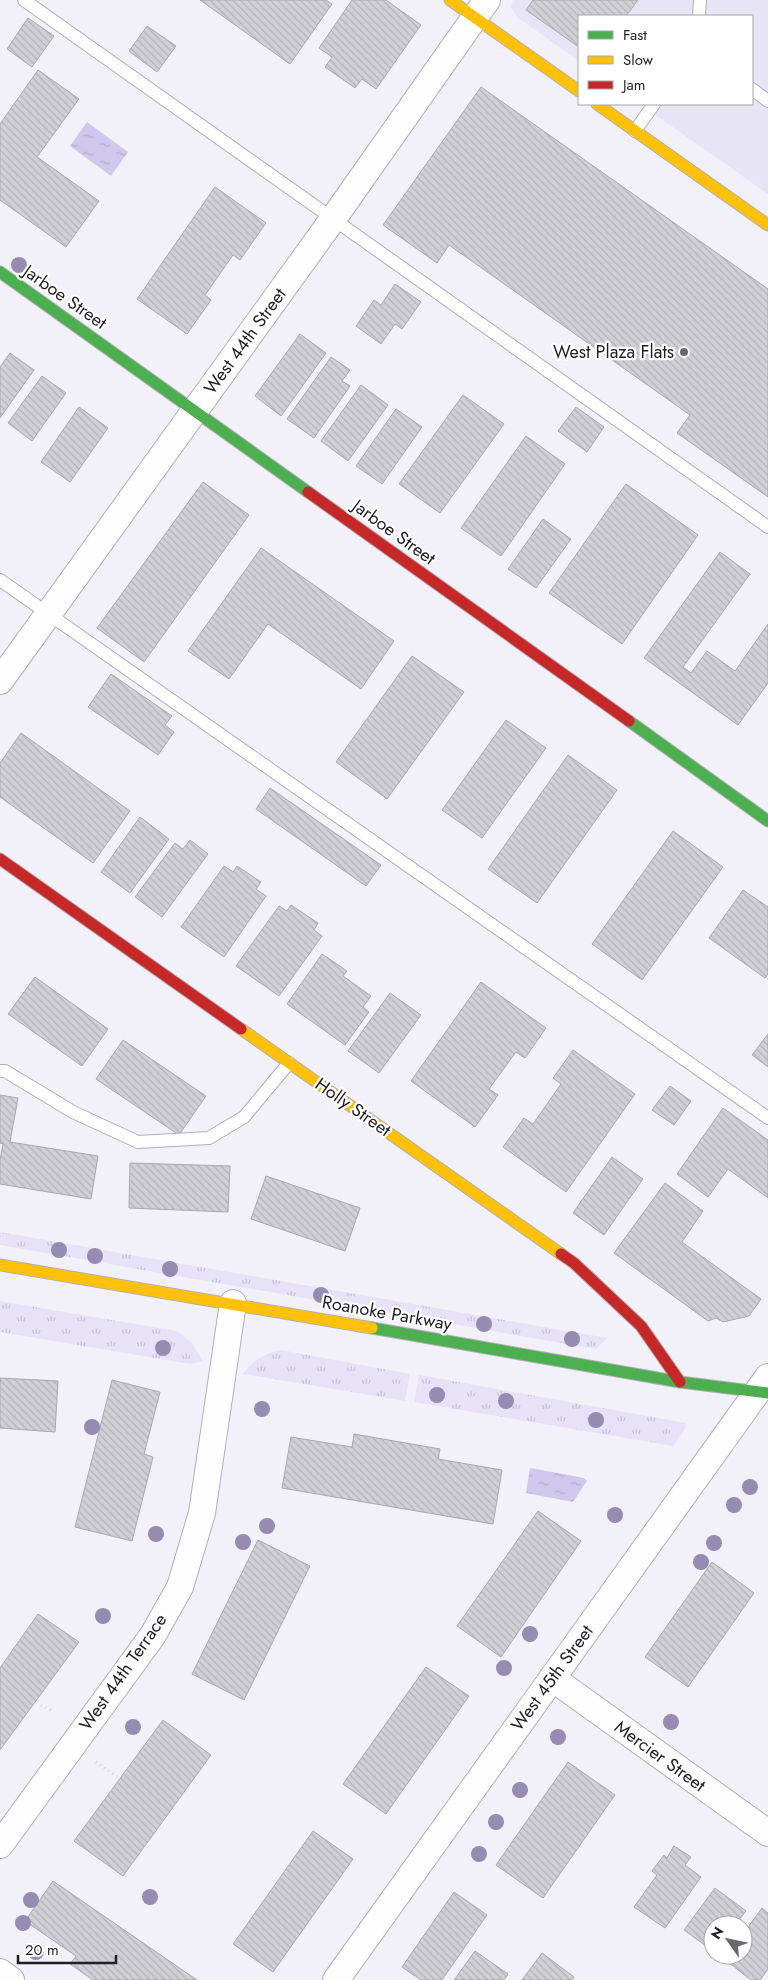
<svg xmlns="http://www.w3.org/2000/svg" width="768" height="1980" font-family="Jost,sans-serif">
  <defs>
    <pattern id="grass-tufts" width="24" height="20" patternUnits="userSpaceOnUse" patternTransform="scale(1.25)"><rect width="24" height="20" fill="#e8e2f9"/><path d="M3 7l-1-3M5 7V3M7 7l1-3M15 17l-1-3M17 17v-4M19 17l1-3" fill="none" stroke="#c7c1d5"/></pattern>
    <pattern id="water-ripples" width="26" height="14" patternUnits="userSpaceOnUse" patternTransform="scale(1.25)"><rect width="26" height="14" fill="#d0c8ec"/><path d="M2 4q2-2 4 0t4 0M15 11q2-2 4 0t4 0" fill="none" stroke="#b2abca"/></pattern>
    <pattern id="building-back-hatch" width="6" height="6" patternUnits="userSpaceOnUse" patternTransform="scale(1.25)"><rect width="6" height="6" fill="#d2d0d7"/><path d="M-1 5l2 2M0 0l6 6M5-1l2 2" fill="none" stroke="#b4b2b8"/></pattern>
  </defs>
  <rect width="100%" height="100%" fill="#f2f0f9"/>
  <path fill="#e7e4f5" d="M513 0H768V194L640 104H752V16H579V61L517 17 511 7Z"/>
  <g fill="url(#grass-tufts)">
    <path d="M0 1232 607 1338 596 1349 0 1245Z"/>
    <path d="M0 1301 177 1331 192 1343 203 1361 190 1364 0 1332Z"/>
    <path d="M281 1350 410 1374 405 1401 243 1374C253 1360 265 1353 281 1350Z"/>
    <path d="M419 1375 686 1423 685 1429 673 1446 414 1402Z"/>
  </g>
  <g fill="url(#water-ripples)">
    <path d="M87 122 128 152 111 176 70 146Z"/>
    <path d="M530 1468 584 1478 587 1481 573 1502 526 1493Z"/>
  </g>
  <g fill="url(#building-back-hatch)" stroke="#a9a8ae">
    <path d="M200 0H326L332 4 290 64Z"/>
    <path d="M352 0H386L421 25 376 89 362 79 355 88 325 67 332 57 319 48Z"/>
    <path d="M533 0H638L626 16H579V47L526 10Z"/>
    <path d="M28 18 54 36 32 67 7 49Z"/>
    <path d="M147 26 176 46 157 72 129 51Z"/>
    <path d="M38 70 79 99 37 157 99 201 66 247 0 200V124Z"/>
    <path d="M481 87 768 289V497L677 433 690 415 449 245 437 263 383 225Z"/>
    <path d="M215 187 266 223 240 260 233 255 205 295 211 300 187 334 137 299Z"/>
    <path d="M395 284 421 302 402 329 395 324 381 344 356 326 374 300 381 305Z"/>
    <path d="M300 334 326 353 281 416 255 396Z"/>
    <path d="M10 353 34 370 0 418V367Z"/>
    <path d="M331 357 350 370 342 381 350 386 314 438 287 419Z"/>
    <path d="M42 376 66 393 32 441 8 423Z"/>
    <path d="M361 385 388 405 348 461 321 441Z"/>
    <path d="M463 395 504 424 440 513 399 484Z"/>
    <path d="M79 407 108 428 70 482 41 462Z"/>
    <path d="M576 407 604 427 587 452 558 431Z"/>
    <path d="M396 409 422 427 382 484 356 466Z"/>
    <path d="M526 436 565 464 501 556 461 528Z"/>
    <path d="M203 482 249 515 144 662 97 628Z"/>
    <path d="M626 484 698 535 622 644 549 593Z"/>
    <path d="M543 519 571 539 536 588 508 569Z"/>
    <path d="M261 548 394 641 361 689 268 624 229 679 188 651Z"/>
    <path d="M720 552 750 574 683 667 691 673 707 651 735 671 768 624V683L738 725 644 658Z"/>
    <path d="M412 656 464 692 387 799 336 762Z"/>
    <path d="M111 674 172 716 165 725 174 732 158 755 88 707Z"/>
    <path d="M506 720 546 748 482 838 442 810Z"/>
    <path d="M21 733 130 811 93 863 0 797V763Z"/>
    <path d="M568 755 617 790 537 903 488 869Z"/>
    <path d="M270 788 381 865 366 886 256 809Z"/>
    <path d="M140 817 169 839 130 893 101 872Z"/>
    <path d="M673 831 723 867 642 980 592 944Z"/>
    <path d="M190 840 208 854 162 917 135 897 175 843 183 849Z"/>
    <path d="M224 866 233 872 237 866 261 882 256 889 266 896 224 957 181 927Z"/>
    <path d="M743 890 768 907V974L765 978 709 938Z"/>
    <path d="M291 905 318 923 314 930 322 936 279 996 236 966 279 906 287 911Z"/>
    <path d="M322 954 347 971 343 976 371 996 363 1007 369 1012 345 1045 287 1004Z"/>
    <path d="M35 977 108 1029 82 1066 8 1014Z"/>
    <path d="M481 982 546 1028 525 1058 516 1052 489 1089 498 1095 475 1127 411 1081Z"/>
    <path d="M390 993 421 1015 379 1073 348 1051Z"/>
    <path d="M768 1034V1067L752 1055Z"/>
    <path d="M123 1040 206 1096 179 1135 96 1079Z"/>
    <path d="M573 1050 635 1094 566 1192 503 1147 524 1118 533 1124 561 1084 553 1078Z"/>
    <path d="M670 1086 691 1101 674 1125 652 1110Z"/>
    <path d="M0 1095 18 1098 10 1142 98 1156 91 1199 0 1184V1160L3 1144 0 1143Z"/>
    <path d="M723 1108 768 1140V1198L728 1169 708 1197 677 1174Z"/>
    <path d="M612 1157 643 1179 604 1235 573 1213Z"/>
    <path d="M130 1163 230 1166 228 1212 129 1208Z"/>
    <path d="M266 1176 360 1208 345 1251 251 1219Z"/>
    <path d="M665 1183 703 1211 682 1242 761 1299 749 1316 723 1322 716 1318 708 1321 614 1253Z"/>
    <path d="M0 1378 58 1381 55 1432 0 1428Z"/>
    <path d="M112 1380 160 1392 144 1454 153 1457 132 1541 75 1527Z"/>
    <path d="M354 1434 440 1449 438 1459 502 1470 493 1524 282 1488 291 1437 352 1447Z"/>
    <path d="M538 1511 581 1541 501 1657 457 1626Z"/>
    <path d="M258 1540 310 1566 244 1700 192 1674Z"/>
    <path d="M712 1562 754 1593 688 1687 645 1657Z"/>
    <path d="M38 1614 79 1642 0 1750V1668Z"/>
    <path d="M426 1667 469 1696 386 1814 343 1784Z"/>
    <path d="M163 1720 211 1755 123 1876 74 1841Z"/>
    <path d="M568 1762 615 1795 543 1898 496 1865Z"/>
    <path d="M313 1831 353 1859 273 1972 233 1944Z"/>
    <path d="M674 1846 691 1857 685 1865 701 1877 665 1928 634 1907 657 1875 652 1871 664 1855 667 1858Z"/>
    <path d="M53 1881 197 1980H93L70 1964 76 1956 25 1921Z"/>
    <path d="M715 1888 746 1911 735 1925H713V1951L684 1930Z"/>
    <path d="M454 1892 487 1915 442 1980H421L402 1967Z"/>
    <path d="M762 1908 768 1913V1969L760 1980H751L724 1959 727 1955H743V1934Z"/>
    <path d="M475 1951 508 1974 504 1980H454Z"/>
    <path d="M542 1953 574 1977 572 1980H522Z"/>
  </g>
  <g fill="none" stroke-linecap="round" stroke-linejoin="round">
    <defs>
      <g id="lane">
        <path d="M24 0 768 527"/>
        <path d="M699 16 700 0"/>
        <path d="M752 89 768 101"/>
        <path d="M635 131 654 104"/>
        <path d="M0 580 768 1118"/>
        <path d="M0 1071H5L73 1112 138 1142 209 1138 244 1117 289 1063"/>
      </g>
      <g id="street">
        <path d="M0 681 333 219 487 0"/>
        <path d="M552 1678 768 1833"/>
        <path d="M0 1845 153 1635 180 1587 202 1513 233 1303"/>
        <path d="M0 1972 11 1980"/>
        <path d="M336 1980 768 1377"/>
      </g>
      <g id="fast">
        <path d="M0 272 308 492"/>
        <path d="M629 721 768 821"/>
        <path d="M372 1328 680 1382 768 1393"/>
      </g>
      <g id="slow">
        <path d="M450 0 579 91"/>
        <path d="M597 104 768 225"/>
        <path d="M241 1029 561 1254"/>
        <path d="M0 1265 372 1328"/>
      </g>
      <g id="jam">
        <path d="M308 492 629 721"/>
        <path d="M0 859 241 1029"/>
        <path d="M561 1254 574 1263 641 1326 680 1382"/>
      </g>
    </defs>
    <use href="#lane" stroke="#b1afb5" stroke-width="14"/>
    <use href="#street" stroke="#b1afb5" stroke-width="28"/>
    <use href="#fast" stroke="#b1afb5" stroke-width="13"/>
    <use href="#slow" stroke="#b1afb5" stroke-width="13"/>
    <use href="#jam" stroke="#b1afb5" stroke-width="13"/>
    <g stroke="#d1d1d3" stroke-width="3" stroke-dasharray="1 4" stroke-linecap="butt">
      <path d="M41 1705 54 1712"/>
      <path d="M96 1762 119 1778"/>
    </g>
    <use href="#lane" stroke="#fdfdfe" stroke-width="12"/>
    <use href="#street" stroke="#fdfdfe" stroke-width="26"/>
    <use href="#fast" stroke="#4caf50" stroke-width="11"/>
    <use href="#slow" stroke="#ffc107" stroke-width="11"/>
    <use href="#jam" stroke="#c62828" stroke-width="11"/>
  </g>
  <g fill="#968bb0">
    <circle cx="19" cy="265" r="8"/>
    <circle cx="59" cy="1250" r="8"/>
    <circle cx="95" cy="1256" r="8"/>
    <circle cx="170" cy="1269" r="8"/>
    <circle cx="321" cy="1295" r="8"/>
    <circle cx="484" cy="1324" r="8"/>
    <circle cx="572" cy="1339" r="8"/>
    <circle cx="163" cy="1348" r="8"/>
    <circle cx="437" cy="1395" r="8"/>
    <circle cx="506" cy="1401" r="8"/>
    <circle cx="262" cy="1409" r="8"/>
    <circle cx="596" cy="1420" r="8"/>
    <circle cx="92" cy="1427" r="8"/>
    <circle cx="750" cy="1487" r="8"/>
    <circle cx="734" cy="1505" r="8"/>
    <circle cx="615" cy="1515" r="8"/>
    <circle cx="267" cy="1526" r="8"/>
    <circle cx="156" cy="1534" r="8"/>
    <circle cx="243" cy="1542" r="8"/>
    <circle cx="714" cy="1543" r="8"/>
    <circle cx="701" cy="1562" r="8"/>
    <circle cx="103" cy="1616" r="8"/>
    <circle cx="530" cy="1634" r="8"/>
    <circle cx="504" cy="1668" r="8"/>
    <circle cx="671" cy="1722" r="8"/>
    <circle cx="133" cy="1727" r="8"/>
    <circle cx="558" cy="1737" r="8"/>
    <circle cx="520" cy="1790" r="8"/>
    <circle cx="496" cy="1822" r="8"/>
    <circle cx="479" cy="1854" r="8"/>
    <circle cx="150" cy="1897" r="8"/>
    <circle cx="31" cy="1900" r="8"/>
    <circle cx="23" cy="1923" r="8"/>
    <circle cx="36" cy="1952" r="8"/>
  </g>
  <circle fill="#6a686f" stroke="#fff" stroke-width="2" cx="684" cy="352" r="5"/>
  <g text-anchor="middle" stroke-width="4.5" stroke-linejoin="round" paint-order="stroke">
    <g font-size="18" fill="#201e24" stroke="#fff">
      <text transform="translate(65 297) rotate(35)" y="6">Jarboe Street</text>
      <text transform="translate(245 341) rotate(-54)" y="6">West 44th Street</text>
      <text transform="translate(394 532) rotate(36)" y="6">Jarboe Street</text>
      <text transform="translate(353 1107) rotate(35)" y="6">Holly Street</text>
      <text transform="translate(387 1313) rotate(10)" y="6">Roanoke Parkway</text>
      <text transform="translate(123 1672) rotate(-55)" y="6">West 44th Terrace</text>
      <text transform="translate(552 1678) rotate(-54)" y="6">West 45th Street</text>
      <text transform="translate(660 1756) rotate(36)" y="6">Mercier Street</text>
    </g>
    <g font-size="18" fill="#201e24" stroke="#fff" text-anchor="end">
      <text x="674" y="358">West Plaza Flats</text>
    </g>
  </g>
  <rect x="578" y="15" width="175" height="90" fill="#ffffff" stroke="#a6a5a7"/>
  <rect x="588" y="31" width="25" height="8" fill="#4caf50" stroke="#a6a5a7"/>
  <text x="623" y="40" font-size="15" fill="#201e24">Fast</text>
  <rect x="588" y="56" width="25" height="8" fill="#ffc107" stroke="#a6a5a7"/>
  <text x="623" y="65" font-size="15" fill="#201e24">Slow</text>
  <rect x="588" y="81" width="25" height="8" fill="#c62828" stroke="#a6a5a7"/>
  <text x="623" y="90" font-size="15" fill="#201e24">Jam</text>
  <g transform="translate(728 1940) rotate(303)"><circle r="24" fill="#ffffff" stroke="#a6a5a7"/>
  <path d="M0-4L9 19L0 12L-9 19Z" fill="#6a686f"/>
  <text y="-8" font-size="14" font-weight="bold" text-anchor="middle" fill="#201e24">N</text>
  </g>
  <path d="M18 1955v8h98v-8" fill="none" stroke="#201e24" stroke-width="2.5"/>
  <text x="25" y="1955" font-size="15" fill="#201e24" stroke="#ffffff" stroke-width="4" paint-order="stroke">20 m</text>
</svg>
